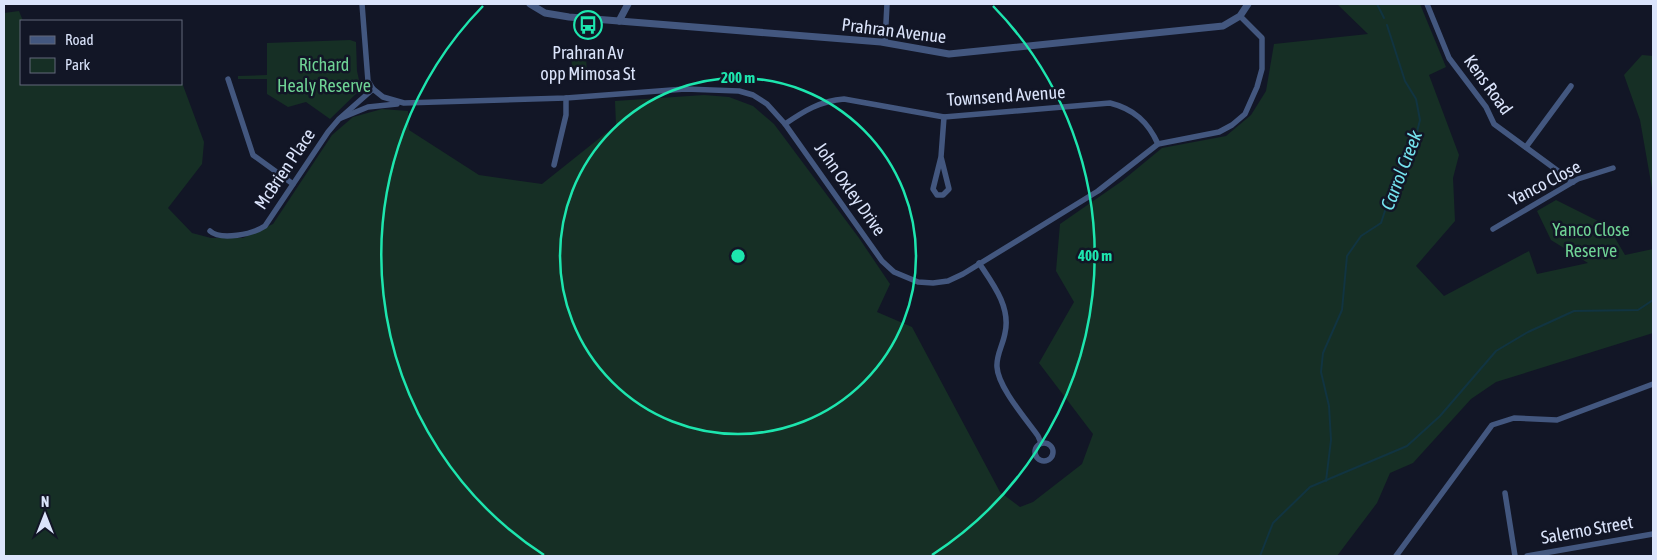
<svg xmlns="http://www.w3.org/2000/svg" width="1657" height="560" font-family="'Asap Condensed',sans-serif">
  <rect width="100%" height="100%" fill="#121626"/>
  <g fill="#162f25">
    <path d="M1337 4H1420L1446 67 1429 75 1459 155 1453 178 1455 221 1416 266 1444 296 1529 251 1537 274 1588 263 1551 240 1537 211 1556 200 1608 226 1625 255 1653 249V333L1496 382 1471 399 1413 463 1390 473 1377 503 1337 556H4V13L19 11 23 21H21V84H181V80L204 142 202 164 168 208 192 233 211 238H243L273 224 332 135 353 117 382 109 408 111 409 130 479 175 542 184 616 125 615 101 704 95 729 97 753 106 774 124 859 238 890 284 877 312 912 327 1000 492 1020 507 1033 502 1082 464 1093 434 1039 363 1074 302 1056 271 1060 224 1122 181 1162 148 1226 136 1251 115 1266 91 1274 44 1368 34Z"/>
    <path d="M350 40 356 42 357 71 361 89 330 119 306 102 288 107 267 94V79H238V76L267 75V43Z"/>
    <path d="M586 53 587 80H573L571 54Z"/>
    <path d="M1642 55 1653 56V194L1640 120 1624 75Z"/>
  </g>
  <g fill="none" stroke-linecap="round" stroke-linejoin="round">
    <g stroke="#113441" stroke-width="2">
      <path d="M1377 4 1384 18"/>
      <path d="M1326 481 1331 440 1329 406 1321 372 1323 353 1342 310 1347 256 1361 236 1381 223 1399 168 1414 144 1420 120 1416 99 1405 81 1387 25"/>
      <path d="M1260 556 1273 523 1310 487 1407 446 1440 416 1496 351 1528 332 1574 311 1638 310 1653 300"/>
    </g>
    <g stroke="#43577f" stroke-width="5.5">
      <path d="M362 4 368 81 373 89 383 97 404 103 566 98 685 89 739 91 753 95 767 104 785 124 882 261 894 272 918 282 933 283 948 281 963 274 1098 191 1158 144 1219 132 1232 125 1245 114 1257 87 1262 69V38L1240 16"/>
      <path d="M1427 4 1449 58 1486 107 1494 124 1573 182"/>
      <path d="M885 42 887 4"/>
      <path d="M228 79 253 155 293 184"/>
      <path d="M341 118 368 107 397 104"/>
      <path d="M785 124C804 111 820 101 844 99L944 117 1110 103C1134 109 1148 122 1158 144"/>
      <path d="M1526 147 1571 86"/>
      <path d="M941 157 949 189 943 195H937L933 189 941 157 944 117"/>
      <path d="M554 165 566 115V98"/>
      <path d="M1493 229 1578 179 1613 168"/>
      <path d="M210 231C221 241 253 234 265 226L328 132 339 119 373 89"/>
      <path d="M979 263C993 284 1011 307 1005 333 1003 345 996 355 997 367 998 387 1026 419 1038 436L1041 443"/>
      <circle cx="1044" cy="452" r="9"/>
      <path d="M1505 493 1515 556"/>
      <path d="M1396 556 1492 425 1514 418 1557 420 1653 384"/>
      <path d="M1527 556 1653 534"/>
    </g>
    <g stroke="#43577f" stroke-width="7">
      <path d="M530 4 545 13 569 17 881 42 949 54 1223 26 1240 16 1248 4"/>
      <path d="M619 21 628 4"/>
    </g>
  </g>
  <g fill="none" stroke="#1de5ae" stroke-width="2.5">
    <circle cx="738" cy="256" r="178"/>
    <path d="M544 555A357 357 0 0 1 483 6M993 6A357 357 0 0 1 932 555"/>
  </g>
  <defs>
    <symbol id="bus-ring" viewBox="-11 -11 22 22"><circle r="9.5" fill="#121626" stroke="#1de5ae" stroke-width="1.5"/><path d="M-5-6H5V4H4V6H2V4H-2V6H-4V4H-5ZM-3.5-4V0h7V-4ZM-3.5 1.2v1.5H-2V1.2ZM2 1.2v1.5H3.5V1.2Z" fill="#1de5ae"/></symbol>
  </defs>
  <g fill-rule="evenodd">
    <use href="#bus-ring" x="572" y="9" width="32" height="32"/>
  </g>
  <g text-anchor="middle" stroke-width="5" stroke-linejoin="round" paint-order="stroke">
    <g font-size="18" fill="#dbe4fb" stroke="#121626">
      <text transform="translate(894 31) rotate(7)" y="6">Prahran Avenue</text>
      <text transform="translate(1488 85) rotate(54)" y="6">Kens Road</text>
      <text transform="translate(1006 96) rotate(-4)" y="6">Townsend Avenue</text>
      <text transform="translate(285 169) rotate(-56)" y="6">McBrien Place</text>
      <text transform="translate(1545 183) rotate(-27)" y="6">Yanco Close</text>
      <text transform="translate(850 189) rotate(55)" y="6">John Oxley Drive</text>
      <text transform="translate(1587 530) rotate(-10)" y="6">Salerno Street</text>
    </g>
    <g font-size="18" fill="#dbe4fb" stroke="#121626">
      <text x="588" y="59">Prahran Av<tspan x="588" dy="21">opp Mimosa St</tspan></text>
    </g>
    <g font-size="18" fill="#6fd395" stroke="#121626">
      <text x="324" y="71">Richard<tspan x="324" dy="21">Healy Reserve</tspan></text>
      <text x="1591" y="236">Yanco Close<tspan x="1591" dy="21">Reserve</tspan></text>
    </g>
    <g font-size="19" font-style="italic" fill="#75e4ef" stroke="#121626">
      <text transform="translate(1401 170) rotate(-69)" y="7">Carrol Creek</text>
    </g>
  </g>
  <circle cx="738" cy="256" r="8" fill="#1de5ae" stroke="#121626" stroke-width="2.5"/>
  <g font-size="15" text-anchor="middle" font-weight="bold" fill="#1de5ae" stroke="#121626" stroke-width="5" stroke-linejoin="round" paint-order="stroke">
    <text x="738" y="83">200 m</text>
    <text x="1095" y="261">400 m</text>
  </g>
  <rect width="1657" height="560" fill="none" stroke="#dbe4fb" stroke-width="10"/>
  <rect x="20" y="20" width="162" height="65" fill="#121626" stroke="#62687b"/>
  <rect x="30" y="36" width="25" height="8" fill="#43577f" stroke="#62687b"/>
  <text x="65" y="45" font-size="15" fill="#dbe4fb">Road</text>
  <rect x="30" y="58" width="25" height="15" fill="#162f25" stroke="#62687b"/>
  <text x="65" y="70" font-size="15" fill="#dbe4fb">Park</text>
  <g transform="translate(45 515)" stroke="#121626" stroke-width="4" paint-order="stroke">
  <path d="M0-4L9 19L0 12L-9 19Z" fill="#dbe4fb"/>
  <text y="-8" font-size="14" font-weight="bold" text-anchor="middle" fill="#dbe4fb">N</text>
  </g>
</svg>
